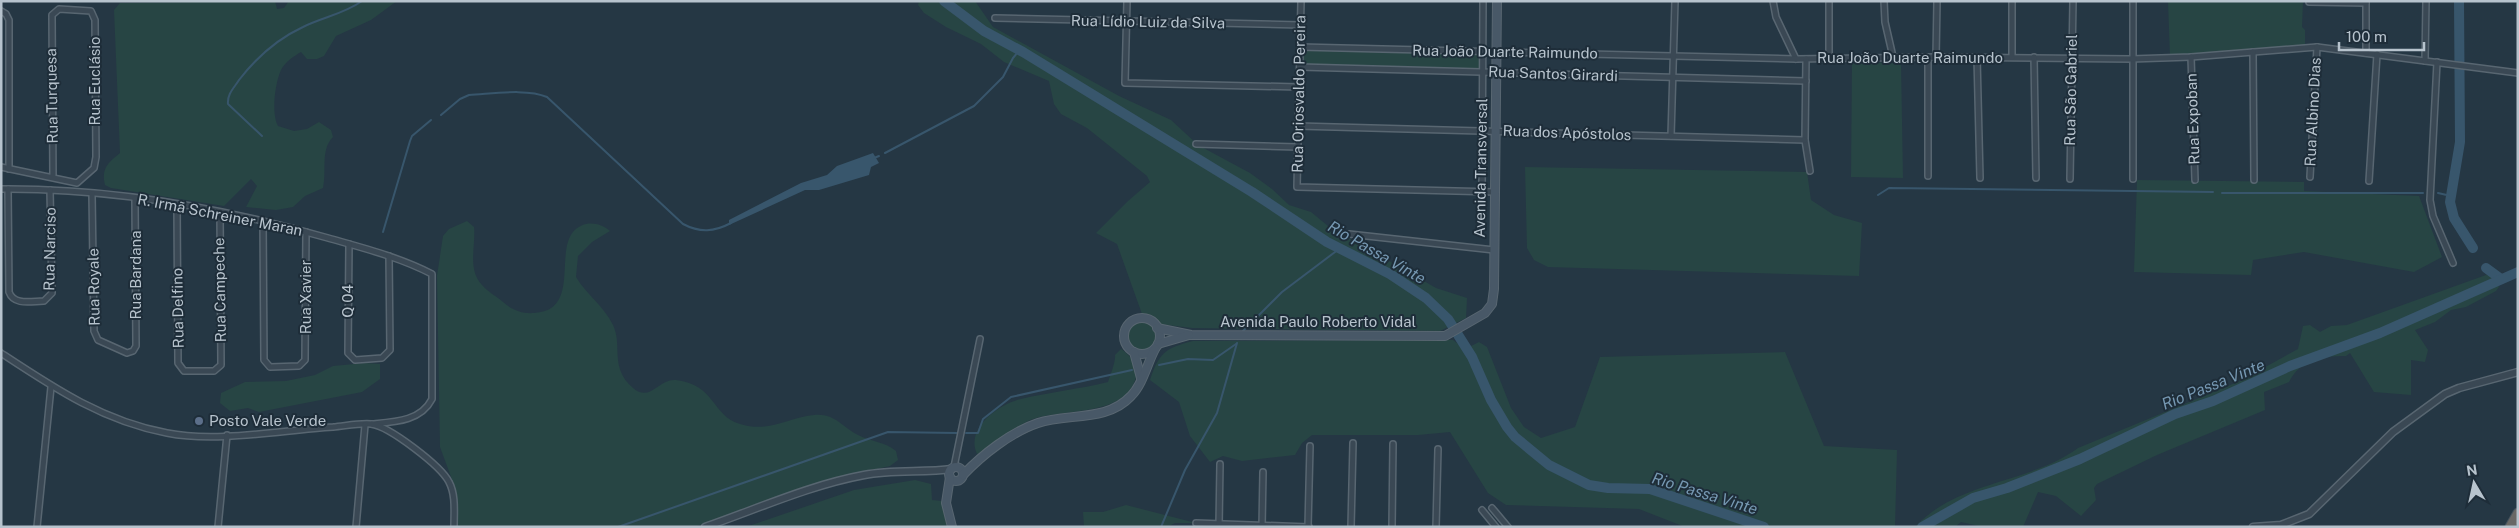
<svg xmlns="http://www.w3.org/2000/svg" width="2519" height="528" font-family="'Public Sans',sans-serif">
  <rect width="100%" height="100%" fill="#253744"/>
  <g fill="#274544">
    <path d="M275 1 277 9 284 8 289 1H397L371 20 336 36 324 56 317 59H307L301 52C294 56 285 62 281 70 275 83 271 114 278 126L294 131 307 129 319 122 331 130 333 137C320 150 327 171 323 188L305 196 293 207 276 210 246 207 257 186 251 179 224 206 111 188 105 185C101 168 108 163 120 153L114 10 120 3Z"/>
    <path d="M919 1H975L993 27 1119 96 1171 120 1198 145 1250 173 1272 189 1289 205 1311 212 1328 226 1436 288 1467 298 1466 318 1440 331 1192 328 1159 324 1153 318 1142 314 1117 244 1096 233 1128 201 1150 182 1147 176 1087 128 1061 114 1054 104 1049 81 1004 62 981 44 946 27 924 13 918 5Z"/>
    <path d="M2168 1H2303L2302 27 2305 30V45L2170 56Z"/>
    <path d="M1303 49 1479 55V69L1303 64Z"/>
    <path d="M1852 62 1901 63 1903 178 1851 177Z"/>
    <path d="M1525 167 1807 172 1811 200 1834 215 1862 223 1859 276 1548 267 1534 260 1527 248Z"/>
    <path d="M2137 180 2304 182V191L2419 196 2442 257 2414 272 2304 252 2253 260 2251 275 2134 272Z"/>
    <path d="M467 221 474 227C476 246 467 269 482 285 488 292 496 296 503 302 512 310 522 314 534 313 580 311 555 254 573 232 584 220 599 222 610 231L592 242 578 256 576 277C586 294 604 306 613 325 623 346 609 367 633 388 650 403 659 378 676 380 716 385 712 416 740 424 769 433 787 418 814 415 835 413 842 427 858 435 871 442 884 441 896 451L898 460 890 466 837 478 694 527H457L454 485 440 447 437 276 443 236 449 229Z"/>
    <path d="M2486 275 2492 276 2499 287 2496 291 2466 307 2451 310 2435 322 2415 330 2428 350 2425 362 2411 360V395L2374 392 2350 353 2346 356C2321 356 2301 359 2289 382L2264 392 2265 410 2157 455 2097 484 2094 488 2096 500 2081 516 2056 496 2038 492 2023 527H1983L1961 522 1955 527H1915C1958 480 2029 484 2078 448L2240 381 2298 349 2303 326 2310 325 2320 332 2331 326 2347 325Z"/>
    <circle cx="1142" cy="336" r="15"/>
    <path d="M1453 340 1465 349 1479 342 1487 347 1511 408 1524 427 1541 438 1575 427 1600 357 1785 352 1824 446 1897 450 1895 527H1685L1639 509 1506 505 1488 493 1450 432 1418 435H1312L1302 443 1295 455 1242 461 1223 456 1210 462 1190 436 1179 402 1150 380C1159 353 1165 348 1193 341Z"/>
    <path d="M1121 349C1130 355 1139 365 1136 377 1125 419 1059 407 1028 421 1010 430 996 448 977 454 965 428 999 404 1021 399 1050 392 1080 389 1108 382 1110 376 1116 361 1115 355Z"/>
    <path d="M365 363 380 364V379L362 392 259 412 248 408 230 411 220 403 221 393 245 382 286 381 315 375 333 366Z"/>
    <path d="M915 480 931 484 932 500 942 501 947 527H746L854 490Z"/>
    <path d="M1126 505 1196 523H1175L1167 527H1028L1084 526 1083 512H1103Z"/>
  </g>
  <path fill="#38566c" d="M873 153 879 163 871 167 869 175 819 190H805L729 225V220L801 183 827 175 837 166Z"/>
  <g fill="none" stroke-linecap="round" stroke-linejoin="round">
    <g stroke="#38566c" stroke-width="2">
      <path d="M441 115 460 99 469 95C491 94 527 88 547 97L683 224C700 233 714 232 731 223"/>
      <path d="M262 136 228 104C227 94 234 88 239 80 256 58 277 39 303 27 323 17 344 14 362 1"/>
      <path d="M885 153 974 106 1003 77 1013 58 1018 52H1023"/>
      <path d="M874 158 879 156"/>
      <path d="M2222 193H2423"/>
      <path d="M2438 193 2451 196"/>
      <path d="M1878 195 1889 188 2213 192"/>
      <path d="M383 232 410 141 412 136 431 120"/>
      <path d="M1243 331 1282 292 1339 249"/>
      <path d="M1159 365 1188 359 1213 360 1236 344"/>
      <path d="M966 433H978L983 419 1011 397 1132 370"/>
      <path d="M618 527 888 432 957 433"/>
      <path d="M1161 527 1185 470 1217 413 1237 343"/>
    </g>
    <g stroke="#38566c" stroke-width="10">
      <path d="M944 1 984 31 1023 52 1252 192 1327 242 1390 274 1426 298 1448 319 1472 357 1491 400 1507 427 1515 437 1549 465 1589 485 1608 488 1650 489 1764 527"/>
      <path d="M2459 1 2460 142 2450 202 2454 218 2473 248"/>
      <path d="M2486 268 2501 279"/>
      <path d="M1922 527 1973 498 2007 488 2080 459 2175 414 2213 401 2290 366 2380 333 2518 272"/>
    </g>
    <defs>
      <g id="minor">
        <path d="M1127 1 1125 83 1299 87"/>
        <path d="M1301 1 1297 187 1495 192"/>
        <path d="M1773 1 1776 17 1796 59"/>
        <path d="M1884 1 1885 22 1893 57"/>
        <path d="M2133 1V179"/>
        <path d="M2309 2 2366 3"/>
        <path d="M1 11 6 14 9 20V169"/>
        <path d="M995 18 1301 25"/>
        <path d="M1300 47 1796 59 1936 57 2131 59 2191 57 2317 47 2518 73"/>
        <path d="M2253 52 2254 180"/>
        <path d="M2366 53V1"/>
        <path d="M1928 57V176"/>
        <path d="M1936 57 1937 1"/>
        <path d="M1977 57 1980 178"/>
        <path d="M2012 57V1"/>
        <path d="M2034 57 2036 178"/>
        <path d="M2191 57 2195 180"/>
        <path d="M1829 58V1"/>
        <path d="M1806 59 1805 140 1810 171"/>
        <path d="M2425 61 2426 1"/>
        <path d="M2437 62 2430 200 2433 216 2453 263"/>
        <path d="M1300 67 1806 81"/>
        <path d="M1298 126 1805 140"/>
        <path d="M1671 136 1675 1"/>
        <path d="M1196 144 1298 147"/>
        <path d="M1 167 77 183 94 168 96 157 95 20 91 11 59 9 52 15 53 178"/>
        <path d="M2310 177 2317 47"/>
        <path d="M2070 179 2073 1"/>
        <path d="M2369 181 2377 54"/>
        <path d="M1 189C111 188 223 208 328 238 363 248 399 257 432 274V399C421 421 395 422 372 424"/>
        <path d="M8 189 9 292C14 306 32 301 44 301L52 293 50 190"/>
        <path d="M1482 192 1483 1"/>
        <path d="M92 194 94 331 98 340 127 353 133 351 136 346 135 199"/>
        <path d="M177 205 178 363 184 371H214L221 365 220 212"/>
        <path d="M263 221 264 360 270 367 299 366 305 360 306 232"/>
        <path d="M1349 234 1494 250"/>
        <path d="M349 244 348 353 355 360 382 358 390 350 389 256"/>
        <path d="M1 353C54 388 103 421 167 433 217 443 282 430 333 427 345 426 359 423 371 424 389 426 441 466 449 482 456 495 454 512 454 527"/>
        <path d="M954 467 980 339"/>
        <path d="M1492 508 1508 527"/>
        <path d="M1482 510 1496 527"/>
        <path d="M1196 523 1309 527"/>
        <path d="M1219 526 1220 464"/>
        <path d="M37 527 51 387"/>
        <path d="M218 527 227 435"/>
        <path d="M356 527 365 425"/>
        <path d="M1262 527 1263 472"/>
        <path d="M1308 527 1310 446"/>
        <path d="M1351 527 1353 443"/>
        <path d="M1392 527 1393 444"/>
        <path d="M1436 527 1438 449"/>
      </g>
      <g id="tertiary">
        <path d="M705 527C757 509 810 485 864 475 893 469 923 473 952 469"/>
        <path d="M2253 527 2281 525 2309 514 2393 432 2445 394 2459 388 2518 372"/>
      </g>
      <g id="secondary">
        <circle cx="1142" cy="336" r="18"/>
        <path d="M1157 328 1191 335 1445 336 1485 313 1492 304 1494 289 1497 1"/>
        <path d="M1158 344 1189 335"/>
        <path d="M1134 352 1141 378"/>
        <circle cx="956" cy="474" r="7"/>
        <path d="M963 475C982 455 1011 432 1038 423 1068 413 1107 422 1131 396 1143 384 1147 364 1155 349"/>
        <path d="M950 477 946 503 952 527"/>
      </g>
      <path id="trunk" d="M2510 527 2518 513"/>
    </defs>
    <use href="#minor" stroke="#586671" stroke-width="8"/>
    <use href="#tertiary" stroke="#586671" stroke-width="9"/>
    <use href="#secondary" stroke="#586671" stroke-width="10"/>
    <use href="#trunk" stroke="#45535e" stroke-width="11"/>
    <use href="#minor" stroke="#3a4854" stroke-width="5"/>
    <use href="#tertiary" stroke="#3a4854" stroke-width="6"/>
    <use href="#secondary" stroke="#485867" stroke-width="8"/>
    <use href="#trunk" stroke="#696765" stroke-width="9"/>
  </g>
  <circle fill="#5c6f8a" stroke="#1e2d39" stroke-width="2" cx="199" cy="421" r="5"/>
  <g text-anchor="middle" stroke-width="4" stroke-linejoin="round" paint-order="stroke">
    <g font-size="15" fill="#b7c3cd" stroke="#1e2d39">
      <text transform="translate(1148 22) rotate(1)" y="5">Rua Lídio Luiz da Silva</text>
      <text transform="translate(1505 52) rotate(1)" y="5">Rua João Duarte Raimundo</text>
      <text x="1910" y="63">Rua João Duarte Raimundo</text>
      <text transform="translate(1553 74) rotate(2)" y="5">Rua Santos Girardi</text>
      <text transform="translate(95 81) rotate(-90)" y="5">Rua Euclásio</text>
      <text transform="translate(2071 90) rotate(-89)" y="5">Rua São Gabriel</text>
      <text transform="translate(1299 94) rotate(-89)" y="5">Rua Oriosvaldo Pereira</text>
      <text transform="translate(52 96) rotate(-91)" y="5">Rua Turquesa</text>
      <text transform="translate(2313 112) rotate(-87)" y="5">Rua Albino Dias</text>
      <text transform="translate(2193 119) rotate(-92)" y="5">Rua Expoban</text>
      <text transform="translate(1567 133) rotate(2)" y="5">Rua dos Apóstolos</text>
      <text transform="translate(1481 168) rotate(-89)" y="5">Avenida Transversal</text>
      <text transform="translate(220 215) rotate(11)" y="5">R. Irmã Schreiner Maran</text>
      <text transform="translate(50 249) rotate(-89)" y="5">Rua Narciso</text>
      <text transform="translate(136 275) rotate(-90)" y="5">Rua Bardana</text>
      <text transform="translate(94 287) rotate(-91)" y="5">Rua Royale</text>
      <text transform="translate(220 290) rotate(-91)" y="5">Rua Campeche</text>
      <text transform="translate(306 297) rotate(-90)" y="5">Rua Xavier</text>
      <text transform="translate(348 301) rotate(-90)" y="5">Q 04</text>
      <text transform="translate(178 308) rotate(-91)" y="5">Rua Delfino</text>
      <text x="1318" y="327">Avenida Paulo Roberto Vidal</text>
    </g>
    <g font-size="15" fill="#b7c3cd" stroke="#1e2d39" text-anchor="start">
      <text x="209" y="426">Posto Vale Verde</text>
    </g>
    <g font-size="16" font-style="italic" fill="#7698b2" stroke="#1e2d39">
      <text transform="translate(1377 252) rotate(30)" y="6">Rio Passa Vinte</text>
      <text transform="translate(2213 384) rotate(-22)" y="6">Rio Passa Vinte</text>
      <text transform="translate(1705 493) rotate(17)" y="6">Rio Passa Vinte</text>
    </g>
  </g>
  <rect width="2519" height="528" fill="none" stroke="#b7c3cd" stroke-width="5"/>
  <g transform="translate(2474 483) rotate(351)" stroke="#1e2d39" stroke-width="4" paint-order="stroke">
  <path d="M0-4L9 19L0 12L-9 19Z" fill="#b7c3cd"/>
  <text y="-8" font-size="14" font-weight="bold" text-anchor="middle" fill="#b7c3cd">N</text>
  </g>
  <path d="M2339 42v8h85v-8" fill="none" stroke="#b7c3cd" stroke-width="2.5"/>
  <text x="2346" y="42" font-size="15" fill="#b7c3cd" stroke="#1e2d39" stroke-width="4" paint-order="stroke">100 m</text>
</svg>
